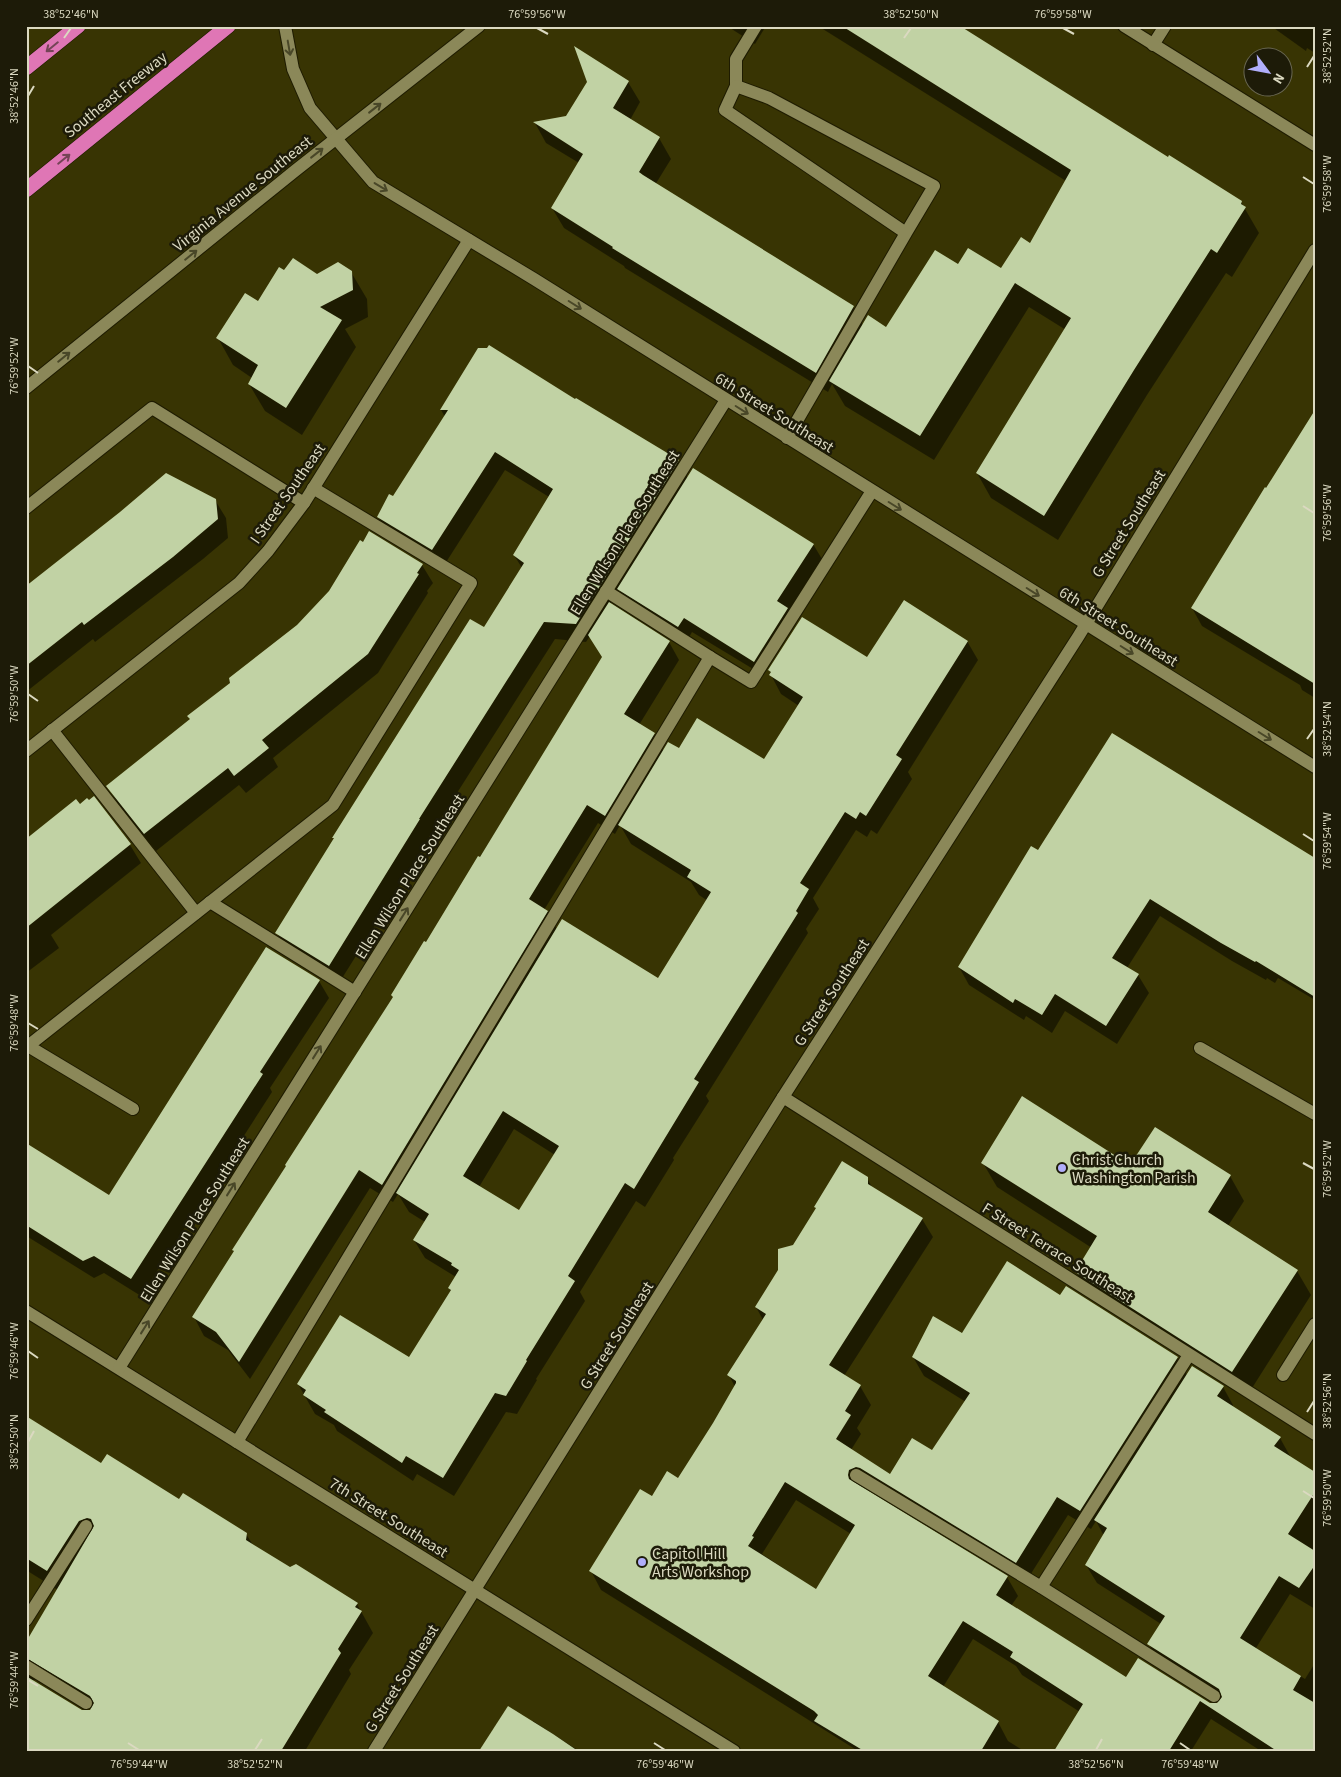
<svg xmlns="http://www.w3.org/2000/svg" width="1341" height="1777" font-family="'Source Sans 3',sans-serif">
  <rect width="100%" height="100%" fill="#383403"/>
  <g fill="#0007" fill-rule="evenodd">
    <path d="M727 26H766L755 44Z"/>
    <path d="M818 26H956L1168 159 1241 202 1259 233 1232 277 1226 273 1147 395 1058 540 991 498 977 473 1066 330 1029 307 934 460 845 406 832 384 828 392 625 268 624 266 564 228 552 208 579 163 546 143 535 123 567 117 628 82 640 102 630 120 659 138 671 159 655 185 853 307 863 325 887 328 959 265 1001 270 1031 245 1066 181Z"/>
    <path d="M1271 26H1315V53L1307 48 1306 51Z"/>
    <path d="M284 272 317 275 351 272 367 299 368 317 345 329 356 347 302 435 265 411 249 384 252 378 233 365 218 338 258 303Z"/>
    <path d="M575 401 678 461 688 478 813 544 822 559 789 611 796 624 763 675 692 632 687 641 627 603 619 589 610 604 669 642 679 660 639 725 654 734 664 752 679 750 765 761 799 706 781 694 771 675V673L770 670 867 659 967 641 978 660 908 772 912 779 877 834 871 830 867 837 856 830 813 898 819 909 806 929 808 933 706 1096 709 1101 673 1158 674 1160 645 1207 636 1201 580 1292 585 1301 536 1379 537 1380 517 1414 506 1412 454 1496 417 1474 413 1481 337 1431 334 1425 315 1414 298 1384 409 1359 451 1292 450 1288 456 1277 425 1258 414 1240 425 1222 409 1212 398 1194 393 1202 370 1188 250 1379 228 1350 204 1336 194 1317 235 1252 233 1250 393 998 603 658 590 636 586 642 555 639 429 837 430 838 339 983 287 951 277 933 484 629 522 568 514 555 549 497 505 470 443 567 389 535 378 517 393 498 445 417 441 410ZM598 823 615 834 620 825 631 844 691 882 699 895 708 901 658 980 557 929 547 911 544 910ZM514 1129 555 1155 519 1212 479 1187Z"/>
    <path d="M1315 412V698L1302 690 1300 685 1202 626 1192 608Z"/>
    <path d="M215 500 226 518 228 538 203 559 95 642 93 639 26 692V588Z"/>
    <path d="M422 565 433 583 427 591 428 593 378 673 273 758 278 767 246 793 239 785 156 851 118 804 108 786Z"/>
    <path d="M93 798 130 845 141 863 51 935 59 948 26 973V841Z"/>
    <path d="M1038 852 1315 860V1000L1278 978 1275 983 1267 978 1266 980 1232 961 1160 916 1127 968 1138 975 1149 993 1117 1044 1065 1011 1052 1033 1026 1016 1024 1020 969 985 959 967Z"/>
    <path d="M319 981 329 998 270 1088 272 1092 141 1296 104 1273 94 1278 28 1237 26 1233V1145L109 1197Z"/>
    <path d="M983 1163 1130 1167 1230 1176 1244 1201 1228 1226 1297 1271 1311 1295 1247 1396 1090 1297 1076 1272 1092 1248 997 1187Z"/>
    <path d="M867 1178 873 1189 922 1219 933 1237 844 1376 860 1386 871 1405 857 1428 861 1434 851 1450 891 1476 932 1452 966 1402 924 1376 913 1357 962 1335 1061 1297 1177 1358 1187 1375 1223 1387 1233 1405 1232 1407 1280 1438 1290 1456 1289 1457 1315 1473V1609L1290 1594 1256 1648 1305 1679 1315 1663V1751H1261L1211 1719 1191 1751H1055L1080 1712 1022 1675 1016 1666 973 1639 943 1687 998 1722 1008 1741 1024 1751H858L601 1590 591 1571 652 1498 679 1480 735 1387 729 1375 763 1320 756 1307 794 1246ZM863 1486 1027 1580 1068 1515 1091 1529 1096 1521 1104 1536 1086 1565 1097 1583 1161 1624 1149 1644 1159 1663 1220 1701 1218 1705 1209 1704 1139 1660 1127 1679 1011 1606 1018 1596 1007 1577 861 1489ZM796 1500 851 1534 816 1590 762 1554Z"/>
    <path d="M26 1419 102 1465 246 1534 253 1545 290 1569 357 1604 373 1633 349 1670 351 1674 305 1751H26V1644L58 1590 26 1570ZM38 1678 43 1679 92 1709 86 1712 81 1711 32 1681Z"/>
    <path d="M533 1721 579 1751H480L532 1723Z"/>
  </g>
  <g fill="#c1d2a4" fill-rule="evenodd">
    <path d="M842 26H960L1168 157 1169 155 1242 201 1241 204 1246 207 1217 253 1211 249 1134 370 1044 516 976 473 1071 318 1015 283 920 436 829 381 868 315 886 327 935 250 958 264 968 248 1001 268 1021 237 1030 243 1071 170Z"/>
    <path d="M574 46 629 81 613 108 660 137 639 172 643 175 854 306 816 373 612 248 613 247 551 208 583 154 533 122 566 116 587 82Z"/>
    <path d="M293 258 317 274 338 262 352 271 353 290 320 307 342 320 286 408 248 384 258 365 216 338 245 293 258 301 279 267 284 270Z"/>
    <path d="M489 345 575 399 576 398 679 460 576 624 544 622 419 819H420L329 966 275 933 334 838H332L470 619 484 627 524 563 513 555 553 489 495 452 432 550 377 517 389 494 393 496 448 410H440L478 348H487Z"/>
    <path d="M1315 410V684L1191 608 1265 487 1266 488Z"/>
    <path d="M693 468 814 544 777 601 788 608 754 662 684 618 678 627 617 589Z"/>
    <path d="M166 473 216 499 218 519 173 557 84 625 82 622 26 666V586L120 512Z"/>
    <path d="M369 531 423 564 417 573 419 574 368 654 262 740 269 748 234 776 228 768 144 834 106 786 190 719 187 716 230 683 229 678 297 625 329 591 360 540 363 542Z"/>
    <path d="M904 600 968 641 896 755 902 759 866 816 860 812 856 819 845 812 800 883 809 889 796 911 798 913 694 1079 699 1082 634 1189 625 1183 568 1276 575 1281 526 1360 527 1361 506 1396 495 1393 443 1478 406 1456 402 1463 324 1412 326 1410 303 1395 306 1390 297 1384 340 1315 409 1357 451 1290 448 1288 459 1270 451 1265 452 1263 413 1240 429 1214 396 1193 562 919 658 978 711 892 687 877 691 870 618 825 668 742 679 748 697 718 764 759 803 697 769 675 771 672 768 670 802 617 867 657ZM503 1111 559 1146 519 1210 463 1176Z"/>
    <path d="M609 602 670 641 624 714 655 733 605 816 587 805 529 899 548 911 382 1185 359 1170 239 1362 216 1332 192 1317 234 1251 232 1250 286 1166 285 1165 393 997 391 995 424 941 426 942 478 856 480 857 602 657 588 635Z"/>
    <path d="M1112 733 1315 858V997L1256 961 1255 962 1221 943 1150 899 1112 958 1139 974 1106 1026 1055 994 1042 1015 1015 999 1013 1003 958 967 1031 846 1038 850Z"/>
    <path d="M94 796 131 844 26 928V839L76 799 80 804 87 798 89 800Z"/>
    <path d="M266 947 320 980 260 1072 263 1074 131 1279 94 1256 83 1261 26 1225V1143L109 1195Z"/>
    <path d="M1022 1096 1130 1165 1155 1127 1231 1175 1208 1212 1298 1270 1232 1372 1075 1272 1097 1236 981 1163Z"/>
    <path d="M842 1161 868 1177V1184L923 1218 829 1365 861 1385 845 1411 851 1415 836 1439 890 1474 912 1438 932 1450 970 1393 912 1357 933 1316 962 1333 1007 1261 1060 1295 1066 1286 1178 1357 1080 1511 1057 1497 1016 1563 860 1468 856 1467 849 1470 848 1475 849 1479 1008 1576 996 1595 1126 1677 1138 1658 1210 1703H1217L1222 1697 1219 1689 1147 1644 1165 1616 1085 1565 1107 1528 1094 1520 1192 1366 1224 1386 1217 1396 1281 1437 1274 1446 1315 1472V1492L1288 1534 1315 1551V1565L1299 1588 1279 1576 1240 1638 1301 1676 1293 1690 1315 1703V1751H1277L1200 1701 1169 1751H1054L1083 1704 1010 1657 1013 1652 963 1621 928 1676 999 1721 981 1751H864L814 1721 818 1715 814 1711 589 1571 640 1489 652 1496 667 1471 678 1478 713 1423 736 1383V1381L727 1375 766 1314 755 1307 778 1270V1249L793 1245 816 1208 814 1207ZM785 1482 855 1525 816 1589 748 1546 754 1537 752 1536Z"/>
    <path d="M26 1416 101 1463 107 1454 179 1499 183 1493 247 1533 246 1540 290 1567 296 1564 358 1603 355 1607 362 1611 338 1649 341 1653 281 1751H26V1676L82 1710H90L94 1703 90 1696 26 1658V1642L94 1526 91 1519 87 1518 79 1521 47 1571 26 1558Z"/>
    <path d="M508 1706 553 1734 578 1751H479Z"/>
  </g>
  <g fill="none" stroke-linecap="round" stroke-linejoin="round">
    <defs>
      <g id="lane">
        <path d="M1153 45 1165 26"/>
        <path d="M736 86V59L756 26"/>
        <path d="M787 438 906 233 725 110 736 86 769 98 934 186 906 233"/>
        <path d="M26 508 152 408 304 503"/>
        <path d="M710 657 751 682 872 491"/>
        <path d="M52 730 196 913"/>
        <path d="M210 902 355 992"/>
        <path d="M1200 1048 1315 1114"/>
        <path d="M783 1097 1315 1434"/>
        <path d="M133 1109 28 1046 333 805 471 583 313 488"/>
        <path d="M1283 1375 1315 1324"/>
        <path d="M237 1442 710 657 606 591"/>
        <path d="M856 1475 1041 1587 1214 1696"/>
        <path d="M1041 1587 1189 1355"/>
        <path d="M26 1620 86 1526"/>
        <path d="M26 1666 86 1703"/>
      </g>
      <g id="street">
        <path d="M1124 26 1315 145"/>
        <path d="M26 751 239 583 268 551 304 503 469 240"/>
        <path d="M26 1311 734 1751"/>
        <path d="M119 1368 726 400"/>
        <path d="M374 1751 783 1097 1078 637 1315 250"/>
      </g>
      <g id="secondary">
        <path d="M285 26 293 69 310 108 373 182 534 279 1315 767"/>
        <path d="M26 388 296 170 479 26"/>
      </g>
      <g id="highway">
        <path d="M26 68 78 26"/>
        <path d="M26 190 228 26"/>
      </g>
    </defs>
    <use href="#lane" stroke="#1e1b00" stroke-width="14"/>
    <use href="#street" stroke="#1e1b00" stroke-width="14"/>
    <use href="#secondary" stroke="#1e1b00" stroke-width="14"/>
    <use href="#highway" stroke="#1e1b00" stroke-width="16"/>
    <use href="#lane" stroke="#8b8859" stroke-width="12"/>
    <use href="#street" stroke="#8b8859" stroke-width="12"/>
    <use href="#secondary" stroke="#8b8859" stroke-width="12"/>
    <use href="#highway" stroke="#df76b5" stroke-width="15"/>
  </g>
  <defs><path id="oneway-shaft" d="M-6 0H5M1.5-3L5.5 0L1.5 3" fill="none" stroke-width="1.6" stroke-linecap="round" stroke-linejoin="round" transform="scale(1.25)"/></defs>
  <g stroke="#744456">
    <use href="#oneway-shaft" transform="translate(52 47) rotate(141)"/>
    <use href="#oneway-shaft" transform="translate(64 159) rotate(-39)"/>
  </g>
  <g stroke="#494728">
    <use href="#oneway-shaft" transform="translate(289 48) rotate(80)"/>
    <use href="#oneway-shaft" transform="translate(375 108) rotate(-38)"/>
    <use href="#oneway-shaft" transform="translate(317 153) rotate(-38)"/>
    <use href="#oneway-shaft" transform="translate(381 187) rotate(31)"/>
    <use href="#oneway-shaft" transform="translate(191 255) rotate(-39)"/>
    <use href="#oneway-shaft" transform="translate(575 305) rotate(32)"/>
    <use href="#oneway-shaft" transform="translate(64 357) rotate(-39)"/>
    <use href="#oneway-shaft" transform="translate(742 410) rotate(32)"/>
    <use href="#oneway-shaft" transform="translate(895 506) rotate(32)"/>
    <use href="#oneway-shaft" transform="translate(1033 592) rotate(32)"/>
    <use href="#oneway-shaft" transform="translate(1127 650) rotate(32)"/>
    <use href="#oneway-shaft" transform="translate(1265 736) rotate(32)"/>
    <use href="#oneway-shaft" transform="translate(404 914) rotate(-58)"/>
    <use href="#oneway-shaft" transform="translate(317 1052) rotate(-58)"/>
    <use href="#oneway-shaft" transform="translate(231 1189) rotate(-58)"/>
    <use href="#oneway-shaft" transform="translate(145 1327) rotate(-58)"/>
  </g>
  <path fill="none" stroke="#dbd9c1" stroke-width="2" d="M537 28 548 34M1063 28 1074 34M64 38 71 28M904 38 911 28M1307 67 1314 56M28 96 34 86M1303 177 1314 184M28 366 38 373M1303 506 1314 513M28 694 38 701M1307 739 1314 729M1303 834 1314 841M28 1023 38 1029M1303 1163 1314 1169M28 1351 38 1358M1307 1412 1314 1401M28 1442 34 1431M1303 1491 1314 1498M28 1680 38 1686M128 1743 139 1750M654 1743 665 1750M1180 1743 1190 1750M255 1750 262 1739M1096 1750 1102 1739"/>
  <g fill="#b0aefa" stroke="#1d1b08" stroke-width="2">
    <circle cx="1062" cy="1168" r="5"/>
    <circle cx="642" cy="1562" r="5"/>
  </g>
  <g text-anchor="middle" stroke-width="5" stroke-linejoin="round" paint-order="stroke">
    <g font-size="16" fill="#dbd9c1" stroke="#1d1b08">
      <text transform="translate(115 94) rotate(-39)" y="6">Southeast Freeway</text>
      <text transform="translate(242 193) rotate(-39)" y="6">Virginia Avenue Southeast</text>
      <text transform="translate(775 412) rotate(32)" y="6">6th Street Southeast</text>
      <text transform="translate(287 493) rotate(-55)" y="6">I Street Southeast</text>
      <text transform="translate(1128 523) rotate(-58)" y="6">G Street Southeast</text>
      <text transform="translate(624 532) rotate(-58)" y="6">Ellen Wilson Place Southeast</text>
      <text transform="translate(1119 626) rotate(32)" y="6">6th Street Southeast</text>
      <text transform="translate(409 876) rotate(-58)" y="6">Ellen Wilson Place Southeast</text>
      <text transform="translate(831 992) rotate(-57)" y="6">G Street Southeast</text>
      <text transform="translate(194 1219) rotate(-58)" y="6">Ellen Wilson Place Southeast</text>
      <text transform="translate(1058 1252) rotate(32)" y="6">F Street Terrace Southeast</text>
      <text transform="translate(616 1335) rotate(-58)" y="6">G Street Southeast</text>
      <text transform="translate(389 1517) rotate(32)" y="6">7th Street Southeast</text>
      <text transform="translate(401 1678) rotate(-58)" y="6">G Street Southeast</text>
    </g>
    <g font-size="16" fill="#dbd9c1" stroke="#1d1b08" text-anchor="start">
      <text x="1072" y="1165">Christ Church<tspan x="1072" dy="18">Washington Parish</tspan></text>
      <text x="652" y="1559">Capitol Hill<tspan x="652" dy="18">Arts Workshop</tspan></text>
    </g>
  </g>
  <rect width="1341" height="1777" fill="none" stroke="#1d1b08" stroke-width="55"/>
  <g transform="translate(1268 72) rotate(122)"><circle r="24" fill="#1d1b08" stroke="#696752"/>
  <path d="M0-4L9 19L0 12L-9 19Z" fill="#b0aefa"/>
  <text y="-8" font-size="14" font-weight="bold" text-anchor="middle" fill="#dbd9c1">N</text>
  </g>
  <rect x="28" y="28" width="1286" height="1722" fill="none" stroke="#dbd9c1" stroke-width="2"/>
  <g font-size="12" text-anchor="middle" fill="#dbd9c1">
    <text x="71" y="18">38°52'46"N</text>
    <text x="537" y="18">76°59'56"W</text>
    <text x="911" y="18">38°52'50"N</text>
    <text x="1063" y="18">76°59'58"W</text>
    <text transform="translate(1327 56) rotate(-90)" y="4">38°52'52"N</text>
    <text transform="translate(14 96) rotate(-90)" y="4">38°52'46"N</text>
    <text transform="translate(1327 184) rotate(-90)" y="4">76°59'58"W</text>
    <text transform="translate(14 366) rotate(-90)" y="4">76°59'52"W</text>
    <text transform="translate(1327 513) rotate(-90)" y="4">76°59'56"W</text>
    <text transform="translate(14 694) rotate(-90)" y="4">76°59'50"W</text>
    <text transform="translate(1327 729) rotate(-90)" y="4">38°52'54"N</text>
    <text transform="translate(1327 841) rotate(-90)" y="4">76°59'54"W</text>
    <text transform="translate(14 1023) rotate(-90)" y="4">76°59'48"W</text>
    <text transform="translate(1327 1169) rotate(-90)" y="4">76°59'52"W</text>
    <text transform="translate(14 1351) rotate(-90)" y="4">76°59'46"W</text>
    <text transform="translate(1327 1401) rotate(-90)" y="4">38°52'56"N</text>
    <text transform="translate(14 1442) rotate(-90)" y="4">38°52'50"N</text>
    <text transform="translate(1327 1498) rotate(-90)" y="4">76°59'50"W</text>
    <text transform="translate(14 1680) rotate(-90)" y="4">76°59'44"W</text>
    <text x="139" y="1768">76°59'44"W</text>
    <text x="255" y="1768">38°52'52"N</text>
    <text x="665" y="1768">76°59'46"W</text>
    <text x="1096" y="1768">38°52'56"N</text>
    <text x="1190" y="1768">76°59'48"W</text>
  </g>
</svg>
